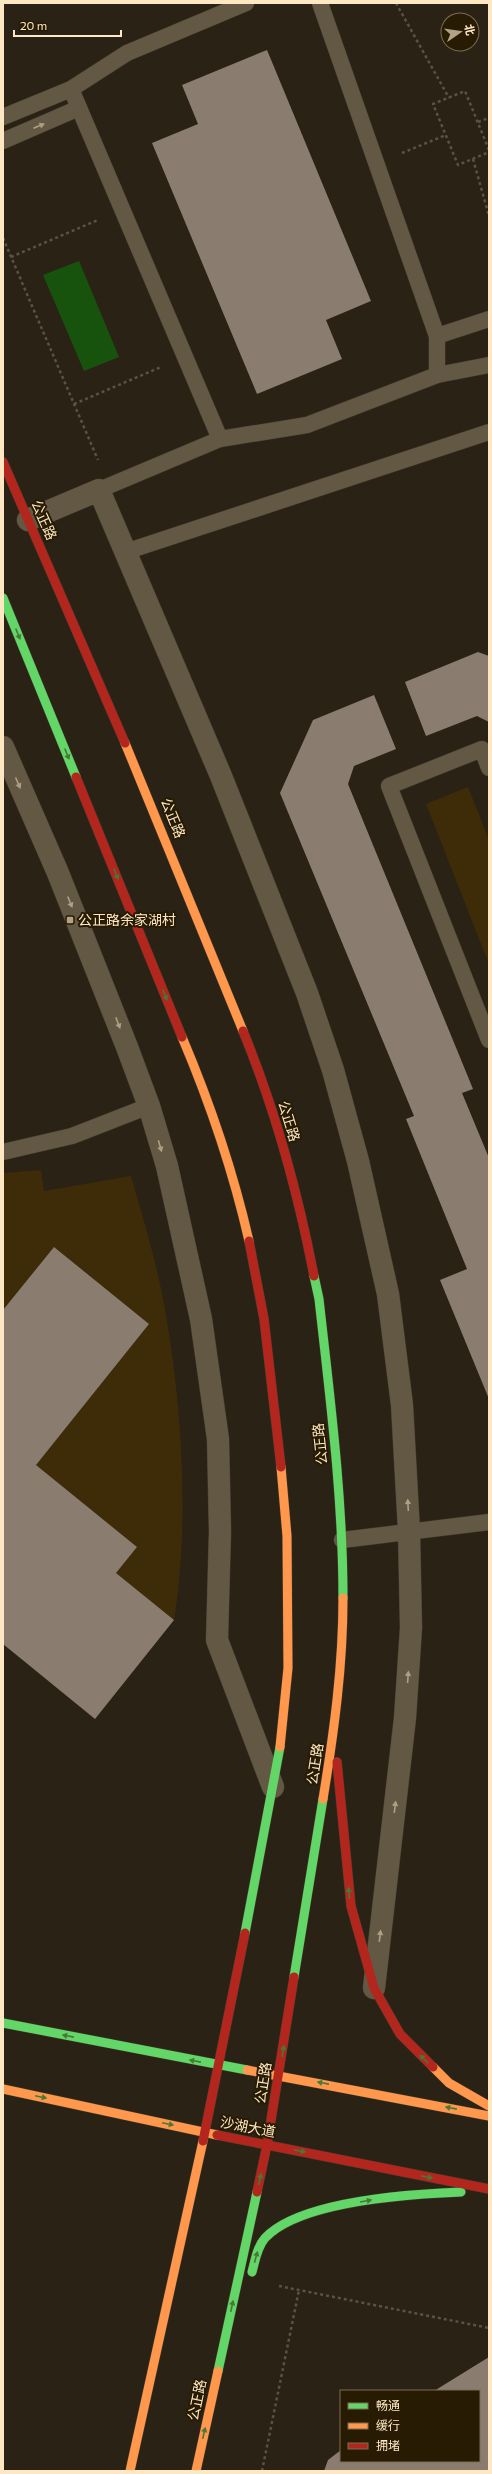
<svg xmlns="http://www.w3.org/2000/svg" width="492" height="2474" font-family="Commissioner,'Noto Sans SC',sans-serif">
  <rect width="100%" height="100%" fill="#2a2215"/>
  <g fill="#3e2c08">
    <path d="M468 787 489 840V964L426 804Z"/>
    <path d="M41 1170 44 1191 131 1176C141 1211 152 1247 160 1284 181 1384 191 1520 174 1620L116 1573 137 1547 36 1465 149 1324 54 1247 3 1310V1173Z"/>
  </g>
  <path fill="#18530e" d="M79 261 119 357 84 371 43 275Z"/>
  <g fill="#8a7d70">
    <path d="M267 50 371 301 326 320 342 359 257 394 152 143 198 124 182 85Z"/>
    <path d="M478 652 489 656V722L477 716 426 736 405 682Z"/>
    <path d="M374 695 396 749 354 766 348 784 473 1089 462 1093 489 1158V1399L440 1280 467 1269 406 1119 414 1116 280 793 313 720Z"/>
    <path d="M54 1247 149 1324 36 1465 137 1547 116 1573 174 1620 95 1719 3 1644V1310Z"/>
    <path d="M489 2357V2471H324L328 2460 341 2450V2461H479V2391H434Z"/>
  </g>
  <g fill="none" stroke-linecap="round" stroke-linejoin="round">
    <defs>
      <g id="lane">
        <path d="M71 89 220 439"/>
        <path d="M3 117 71 89 127 53 246 3"/>
        <path d="M3 141 79 108"/>
        <path d="M437 336 489 319"/>
        <path d="M437 375 489 365"/>
        <path d="M99 490 220 439 307 425 437 375V336L320 3"/>
        <path d="M125 552 489 432"/>
        <path d="M489 768 482 749 389 786 489 1040"/>
        <path d="M3 1152 72 1136 149 1106"/>
        <path d="M342 1540 489 1522"/>
      </g>
      <g id="street">
        <path d="M28 520 99 490 221 776 307 993 333 1070 358 1161 388 1294 402 1405 409 1531 411 1628 405 1718 374 1988"/>
        <path d="M3 747 58 873 127 1047 149 1106 167 1166 201 1319 218 1439 220 1531 217 1640 273 1787"/>
      </g>
      <g id="fast">
        <path d="M3 598 76 777"/>
        <path d="M314 1276 319 1299C330 1398 343 1498 343 1598"/>
        <path d="M245 1933 280 1747"/>
        <path d="M294 1977 323 1799"/>
        <path d="M3 2023 247 2070"/>
        <path d="M252 2272C255 2261 257 2247 265 2238 300 2201 411 2194 461 2192"/>
        <path d="M218 2371 257 2192"/>
      </g>
      <g id="slow">
        <path d="M125 743 243 1031"/>
        <path d="M182 1037C210 1103 233 1171 249 1241"/>
        <path d="M280 1747 288 1668 287 1536 281 1467"/>
        <path d="M323 1799C334 1732 343 1666 343 1598"/>
        <path d="M433 2067 449 2083 489 2106"/>
        <path d="M247 2070 489 2116"/>
        <path d="M3 2089 217 2135"/>
        <path d="M130 2471 203 2141"/>
        <path d="M196 2471 218 2371"/>
      </g>
      <g id="jam">
        <path d="M3 462 125 743"/>
        <path d="M76 777 182 1037"/>
        <path d="M243 1031C275 1109 298 1193 314 1276"/>
        <path d="M249 1241 264 1319 281 1467"/>
        <path d="M337 1762 351 1906 374 1988 400 2034 433 2067"/>
        <path d="M217 2135 489 2189"/>
        <path d="M203 2141 245 1933"/>
        <path d="M257 2192 267 2145 294 1977"/>
      </g>
    </defs>
    <use href="#lane" stroke="#443c2f" stroke-width="17"/>
    <use href="#street" stroke="#443c2f" stroke-width="23"/>
    <use href="#fast" stroke="#443c2f" stroke-width="10"/>
    <use href="#slow" stroke="#443c2f" stroke-width="10"/>
    <use href="#jam" stroke="#443c2f" stroke-width="10"/>
    <g stroke="#5b5243" stroke-width="2.5" stroke-dasharray="3 3" stroke-linecap="butt">
      <path d="M396 3 449 98"/>
      <path d="M478 122 489 118"/>
      <path d="M489 150 465 91 433 104 458 165 489 152"/>
      <path d="M402 153 446 135"/>
      <path d="M473 159 489 216"/>
      <path d="M3 238 98 460"/>
      <path d="M11 257 98 220"/>
      <path d="M74 404 161 367"/>
      <path d="M279 2286 489 2328"/>
      <path d="M262 2471 299 2290"/>
    </g>
    <use href="#lane" stroke="#625843" stroke-width="16"/>
    <use href="#street" stroke="#625843" stroke-width="22"/>
    <use href="#fast" stroke="#63d668" stroke-width="9"/>
    <use href="#slow" stroke="#ff974d" stroke-width="9"/>
    <use href="#jam" stroke="#b3261e" stroke-width="9"/>
  </g>
  <defs><path id="oneway-solid" d="M-6-.8H1V-3.2L6.5 0L1 3.2V.8H-6Z"/></defs>
  <g fill="#b0a083">
    <use href="#oneway-solid" transform="translate(39 126) rotate(-23)"/>
    <use href="#oneway-solid" transform="translate(18 783) rotate(66)"/>
    <use href="#oneway-solid" transform="translate(70 902) rotate(68)"/>
    <use href="#oneway-solid" transform="translate(118 1023) rotate(69)"/>
    <use href="#oneway-solid" transform="translate(160 1146) rotate(74)"/>
    <use href="#oneway-solid" transform="translate(408 1505) rotate(-93)"/>
    <use href="#oneway-solid" transform="translate(408 1677) rotate(-86)"/>
    <use href="#oneway-solid" transform="translate(395 1807) rotate(-83)"/>
    <use href="#oneway-solid" transform="translate(380 1936) rotate(-83)"/>
  </g>
  <g fill="#467836">
    <use href="#oneway-solid" transform="translate(18 634) rotate(68)"/>
    <use href="#oneway-solid" transform="translate(67 754) rotate(68)"/>
    <use href="#oneway-solid" transform="translate(116 874) rotate(68)"/>
    <use href="#oneway-solid" transform="translate(165 995) rotate(68)"/>
    <use href="#oneway-solid" transform="translate(349 1893) rotate(-95)"/>
    <use href="#oneway-solid" transform="translate(68 2036) rotate(-169)"/>
    <use href="#oneway-solid" transform="translate(283 2051) rotate(-81)"/>
    <use href="#oneway-solid" transform="translate(424 2059) rotate(-135)"/>
    <use href="#oneway-solid" transform="translate(195 2061) rotate(-169)"/>
    <use href="#oneway-solid" transform="translate(323 2083) rotate(-169)"/>
    <use href="#oneway-solid" transform="translate(41 2097) rotate(12)"/>
    <use href="#oneway-solid" transform="translate(451 2108) rotate(-169)"/>
    <use href="#oneway-solid" transform="translate(168 2124) rotate(12)"/>
    <use href="#oneway-solid" transform="translate(300 2151) rotate(11)"/>
    <use href="#oneway-solid" transform="translate(427 2177) rotate(11)"/>
    <use href="#oneway-solid" transform="translate(260 2179) rotate(-78)"/>
    <use href="#oneway-solid" transform="translate(366 2201) rotate(-10)"/>
    <use href="#oneway-solid" transform="translate(256 2257) rotate(-75)"/>
    <use href="#oneway-solid" transform="translate(232 2306) rotate(-78)"/>
    <use href="#oneway-solid" transform="translate(204 2433) rotate(-77)"/>
  </g>
  <rect fill="#b3a386" stroke="#281b04" stroke-width="1.5" x="66" y="916" width="8" height="8" rx="2"/>
  <g text-anchor="middle" stroke-width="4" stroke-linejoin="round" paint-order="stroke">
    <g font-size="14" fill="#fde8c3" stroke="#281b04">
      <text transform="translate(44 520) rotate(66)" y="5">公正路</text>
      <text transform="translate(173 818) rotate(68)" y="5">公正路</text>
      <text transform="translate(289 1121) rotate(73)" y="5">公正路</text>
      <text transform="translate(320 1444) rotate(-96)" y="5">公正路</text>
      <text transform="translate(315 1764) rotate(-81)" y="5">公正路</text>
      <text transform="translate(263 2083) rotate(-81)" y="5">公正路</text>
      <text transform="translate(248 2127) rotate(11)" y="5">沙湖大道</text>
      <text transform="translate(197 2400) rotate(-78)" y="5">公正路</text>
    </g>
    <g font-size="14" fill="#fde8c3" stroke="#281b04" text-anchor="start">
      <text x="78" y="925">公正路余家湖村</text>
    </g>
  </g>
  <rect width="492" height="2474" fill="none" stroke="#fde8c3" stroke-width="8"/>
  <rect x="340" y="2390" width="140" height="72" fill="#281b04" stroke="#7d6d50"/>
  <rect x="348" y="2403" width="20" height="6" fill="#63d668" stroke="#7d6d50"/>
  <text x="376" y="2410" font-size="12" fill="#fde8c3">畅通</text>
  <rect x="348" y="2423" width="20" height="6" fill="#ff974d" stroke="#7d6d50"/>
  <text x="376" y="2430" font-size="12" fill="#fde8c3">缓行</text>
  <rect x="348" y="2443" width="20" height="6" fill="#b3261e" stroke="#7d6d50"/>
  <text x="376" y="2450" font-size="12" fill="#fde8c3">拥堵</text>
  <g transform="translate(460 32) rotate(77)"><circle r="19" fill="#281b04" stroke="#7d6d50"/>
  <path d="M0-3L7 15L0 10L-7 15Z" fill="#b3a386"/>
  <text y="-6" font-size="11" font-weight="bold" text-anchor="middle" fill="#fde8c3">北</text>
  </g>
  <path d="M14 30v6h107v-6" fill="none" stroke="#fde8c3" stroke-width="2"/>
  <text x="20" y="30" font-size="12" fill="#fde8c3" stroke="#281b04" stroke-width="3" paint-order="stroke">20 m</text>
</svg>
